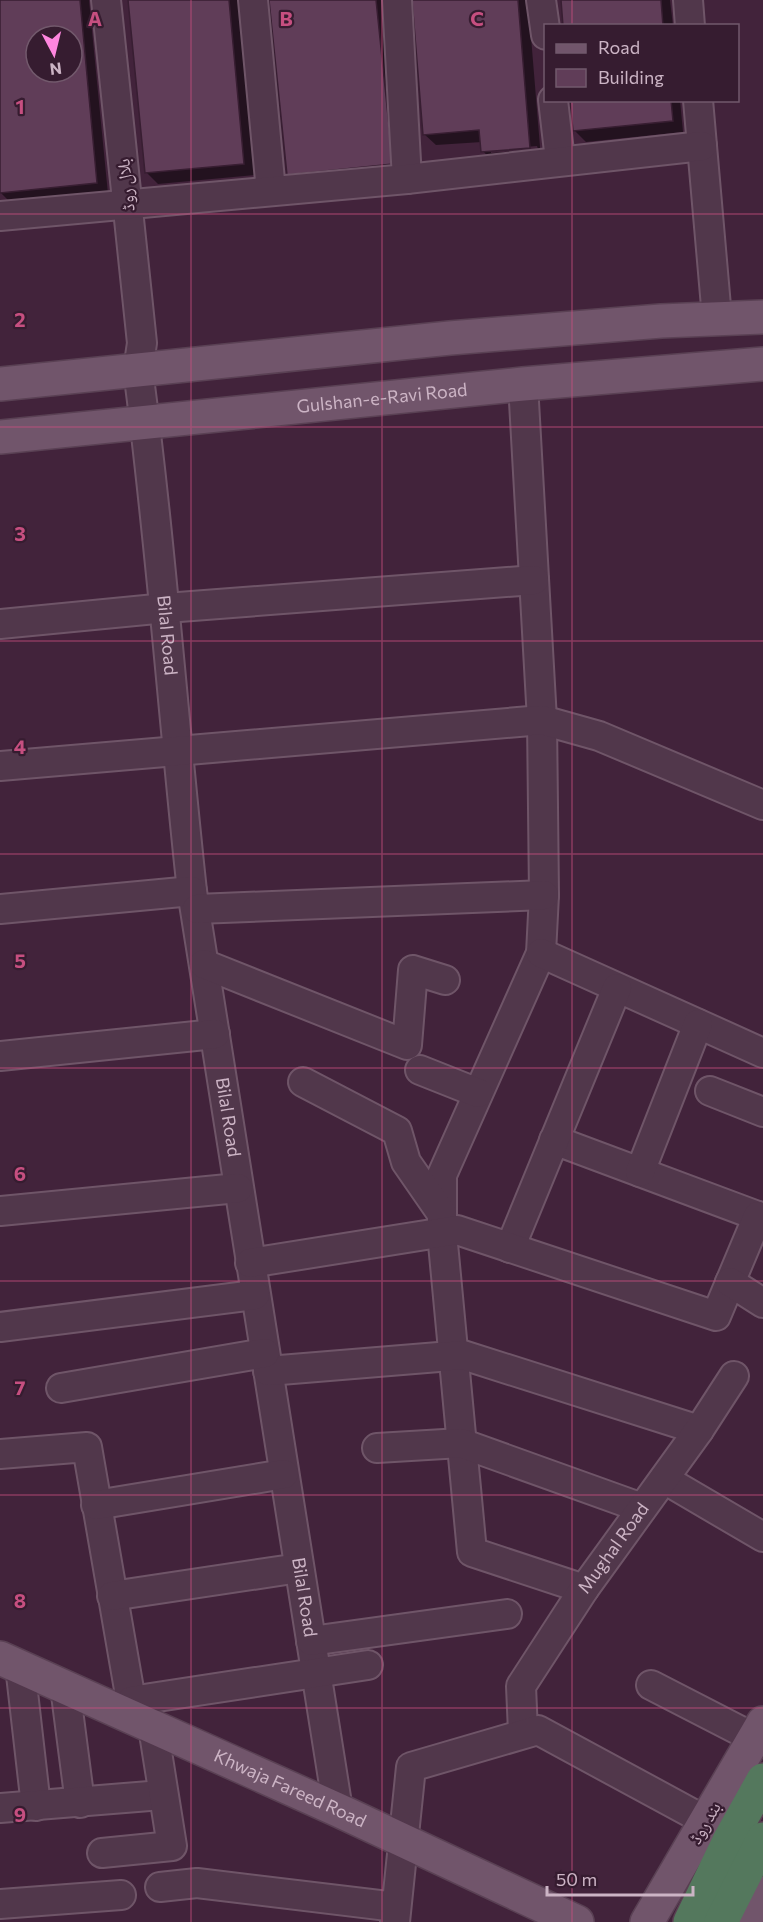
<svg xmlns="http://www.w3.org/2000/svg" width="763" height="1922" font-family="Commissioner,'Noto Naskh Arabic',sans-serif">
  <rect width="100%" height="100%" fill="#42233b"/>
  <g fill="#0007" fill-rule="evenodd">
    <path d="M0 0H89L108 194 11 203 0 192ZM36 36H72V72H36Z"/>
    <path d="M130 0H238L255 175 158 184 147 173Z"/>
    <path d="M271 0H386L403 175 300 185 288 174Z"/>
    <path d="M413 0H528L541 159 494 163 483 151 482 142 436 145 424 134ZM537 146 538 149 491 153V150Z"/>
    <path d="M562 0H670L673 26H565Z"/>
    <path d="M572 100H680L683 132 586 142 575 131Z"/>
  </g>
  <g fill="#603d58" stroke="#381e32" stroke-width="1.5" fill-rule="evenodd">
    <path d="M0 0H80L97 183 0 193ZM36 36H72V72H36Z"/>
    <path d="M128 0H229L244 164 145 173Z"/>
    <path d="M269 0H376L393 164 287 175Z"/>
    <path d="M412 0H518L530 148 481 152 479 130 423 135Z"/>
    <path d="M561 0H661L663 26H563Z"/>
    <path d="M570 100H671L673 121 573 131Z"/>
  </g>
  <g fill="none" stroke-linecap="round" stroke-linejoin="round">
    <defs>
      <g id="minor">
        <path id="s1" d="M106 0 142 343 138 370C161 543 173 717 192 891L338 1810"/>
        <path d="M253 0 271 191"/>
        <path d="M397 0 407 179"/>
        <path d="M541 0 546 35"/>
        <path d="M688 0 690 26"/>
        <path d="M553 100 560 160"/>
        <path d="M698 100 717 318"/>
        <path d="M0 216 407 179 702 146"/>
        <path d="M523 384 542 720 544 895 541 953 442 1175V1233L472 1552 584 1589"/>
        <path d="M0 624 166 608 534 580"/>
        <path d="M0 766 542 720 599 736 763 805"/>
        <path d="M0 909 192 891"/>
        <path d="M197 909 544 895"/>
        <path d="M541 953 763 1053"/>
        <path d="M204 964 407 1045 413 970 445 980"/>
        <path d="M0 1056 215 1034"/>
        <path d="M420 1070 478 1093"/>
        <path d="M303 1082 397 1131 406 1162 442 1214"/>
        <path d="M710 1091 763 1112"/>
        <path d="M554 1140 763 1218"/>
        <path d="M640 1172 698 1024"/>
        <path d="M0 1211 238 1188"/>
        <path d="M510 1248 617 988"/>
        <path d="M250 1263 457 1230 716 1316 758 1216"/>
        <path d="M730 1282 763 1303"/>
        <path d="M0 1327 255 1295"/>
        <path d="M268 1371 463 1355 699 1430"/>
        <path d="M61 1388 265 1353"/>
        <path d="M377 1448 461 1443 642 1508"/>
        <path d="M0 1454 87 1447 134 1718"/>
        <path d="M664 1479 763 1537"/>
        <path d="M96 1505 284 1474"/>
        <path d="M112 1596 299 1568"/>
        <path d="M311 1641 507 1614"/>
        <path d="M20 1666 36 1806"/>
        <path d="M651 1685 754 1738"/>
        <path d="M65 1687 80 1803"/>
        <path d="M131 1701 368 1665"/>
        <path id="s2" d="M523 1732 521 1686 584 1589 699 1430 734 1376"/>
        <path d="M0 1808 162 1795"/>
        <path d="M102 1853 172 1846 153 1727"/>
        <path d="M160 1887 197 1883 396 1907"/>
        <path d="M0 1904 121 1895"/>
        <path d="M395 1922 411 1767 538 1730 706 1821"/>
      </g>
      <g id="major">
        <path d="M0 384 450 338 661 321 763 317"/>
        <path id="s3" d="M0 437 523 384 763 364"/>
        <path id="s4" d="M0 1658 338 1810 577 1922"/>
        <path d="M647 1922 763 1723"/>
        <path d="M748 1922 763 1893"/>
      </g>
      <g id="highway">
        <path d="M690 1922 730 1839 763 1780"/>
        <path d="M721 1922 763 1839"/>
      </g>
    </defs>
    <use href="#minor" stroke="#6f5568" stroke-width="32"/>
    <use href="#major" stroke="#5a4154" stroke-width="36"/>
    <use href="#highway" stroke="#593f52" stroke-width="36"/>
    <use href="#minor" stroke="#51374b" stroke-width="28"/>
    <use href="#major" stroke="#71556b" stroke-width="33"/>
    <use href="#highway" stroke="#54785d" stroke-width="33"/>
  </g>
  <path fill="none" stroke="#c64f80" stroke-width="1.5" stroke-opacity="0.55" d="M191 0V1922M382 0V1922M572 0V26M572 100V1922M0 214H763M0 427H763M0 641H763M0 854H763M0 1068H763M0 1281H763M0 1495H763M0 1708H763"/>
  <g text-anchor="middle" stroke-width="4.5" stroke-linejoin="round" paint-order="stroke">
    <g font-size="18" fill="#ccb4c5" stroke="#361c30">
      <text transform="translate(126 185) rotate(-96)" y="6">بلال روڈ</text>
      <text dy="6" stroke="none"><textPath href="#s3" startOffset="384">Gulshan-e-Ravi Road</textPath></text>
      <text dy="6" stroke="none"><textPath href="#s1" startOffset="639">Bilal Road</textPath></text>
      <text dy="6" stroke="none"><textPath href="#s1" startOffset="1125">Bilal Road</textPath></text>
      <text dy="6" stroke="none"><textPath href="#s2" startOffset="212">Mughal Road</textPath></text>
      <text dy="6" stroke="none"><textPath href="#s1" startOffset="1611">Bilal Road</textPath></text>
      <text dy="6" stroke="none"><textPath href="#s4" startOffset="318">Khwaja Fareed Road</textPath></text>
      <text transform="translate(705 1823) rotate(-60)" y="6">بند روڈ</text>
    </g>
  </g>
  <g font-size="20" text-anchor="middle" font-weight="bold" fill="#c64f80" stroke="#361c30" stroke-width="4.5" stroke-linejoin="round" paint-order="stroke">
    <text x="95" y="26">A</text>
    <text x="286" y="26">B</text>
    <text x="477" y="26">C</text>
    <text x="20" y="114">1</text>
    <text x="20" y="327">2</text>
    <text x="20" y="541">3</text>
    <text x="20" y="754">4</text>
    <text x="20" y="968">5</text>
    <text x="20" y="1181">6</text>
    <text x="20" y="1395">7</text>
    <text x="20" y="1608">8</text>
    <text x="20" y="1822">9</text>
  </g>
  <rect x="544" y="24" width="195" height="78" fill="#361c30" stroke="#72596c" stroke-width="1.5"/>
  <rect x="556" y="44" width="30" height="9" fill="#71556b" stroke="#72596c" stroke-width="1.5"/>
  <text x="598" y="54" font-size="18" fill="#ccb4c5">Road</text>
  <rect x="556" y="69" width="30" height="18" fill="#603d58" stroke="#72596c" stroke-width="1.5"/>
  <text x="598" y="84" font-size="18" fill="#ccb4c5">Building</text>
  <g transform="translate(54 54) rotate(173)"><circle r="28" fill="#361c30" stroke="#72596c" stroke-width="1.5"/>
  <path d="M0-4.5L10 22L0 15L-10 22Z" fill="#ff86df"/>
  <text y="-9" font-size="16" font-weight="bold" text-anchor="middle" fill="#ccb4c5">N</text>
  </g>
  <path d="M547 1886v9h146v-9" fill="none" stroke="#ccb4c5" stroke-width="3"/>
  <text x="556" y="1886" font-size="18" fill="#ccb4c5" stroke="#361c30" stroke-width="4.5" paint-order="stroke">50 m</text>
</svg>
